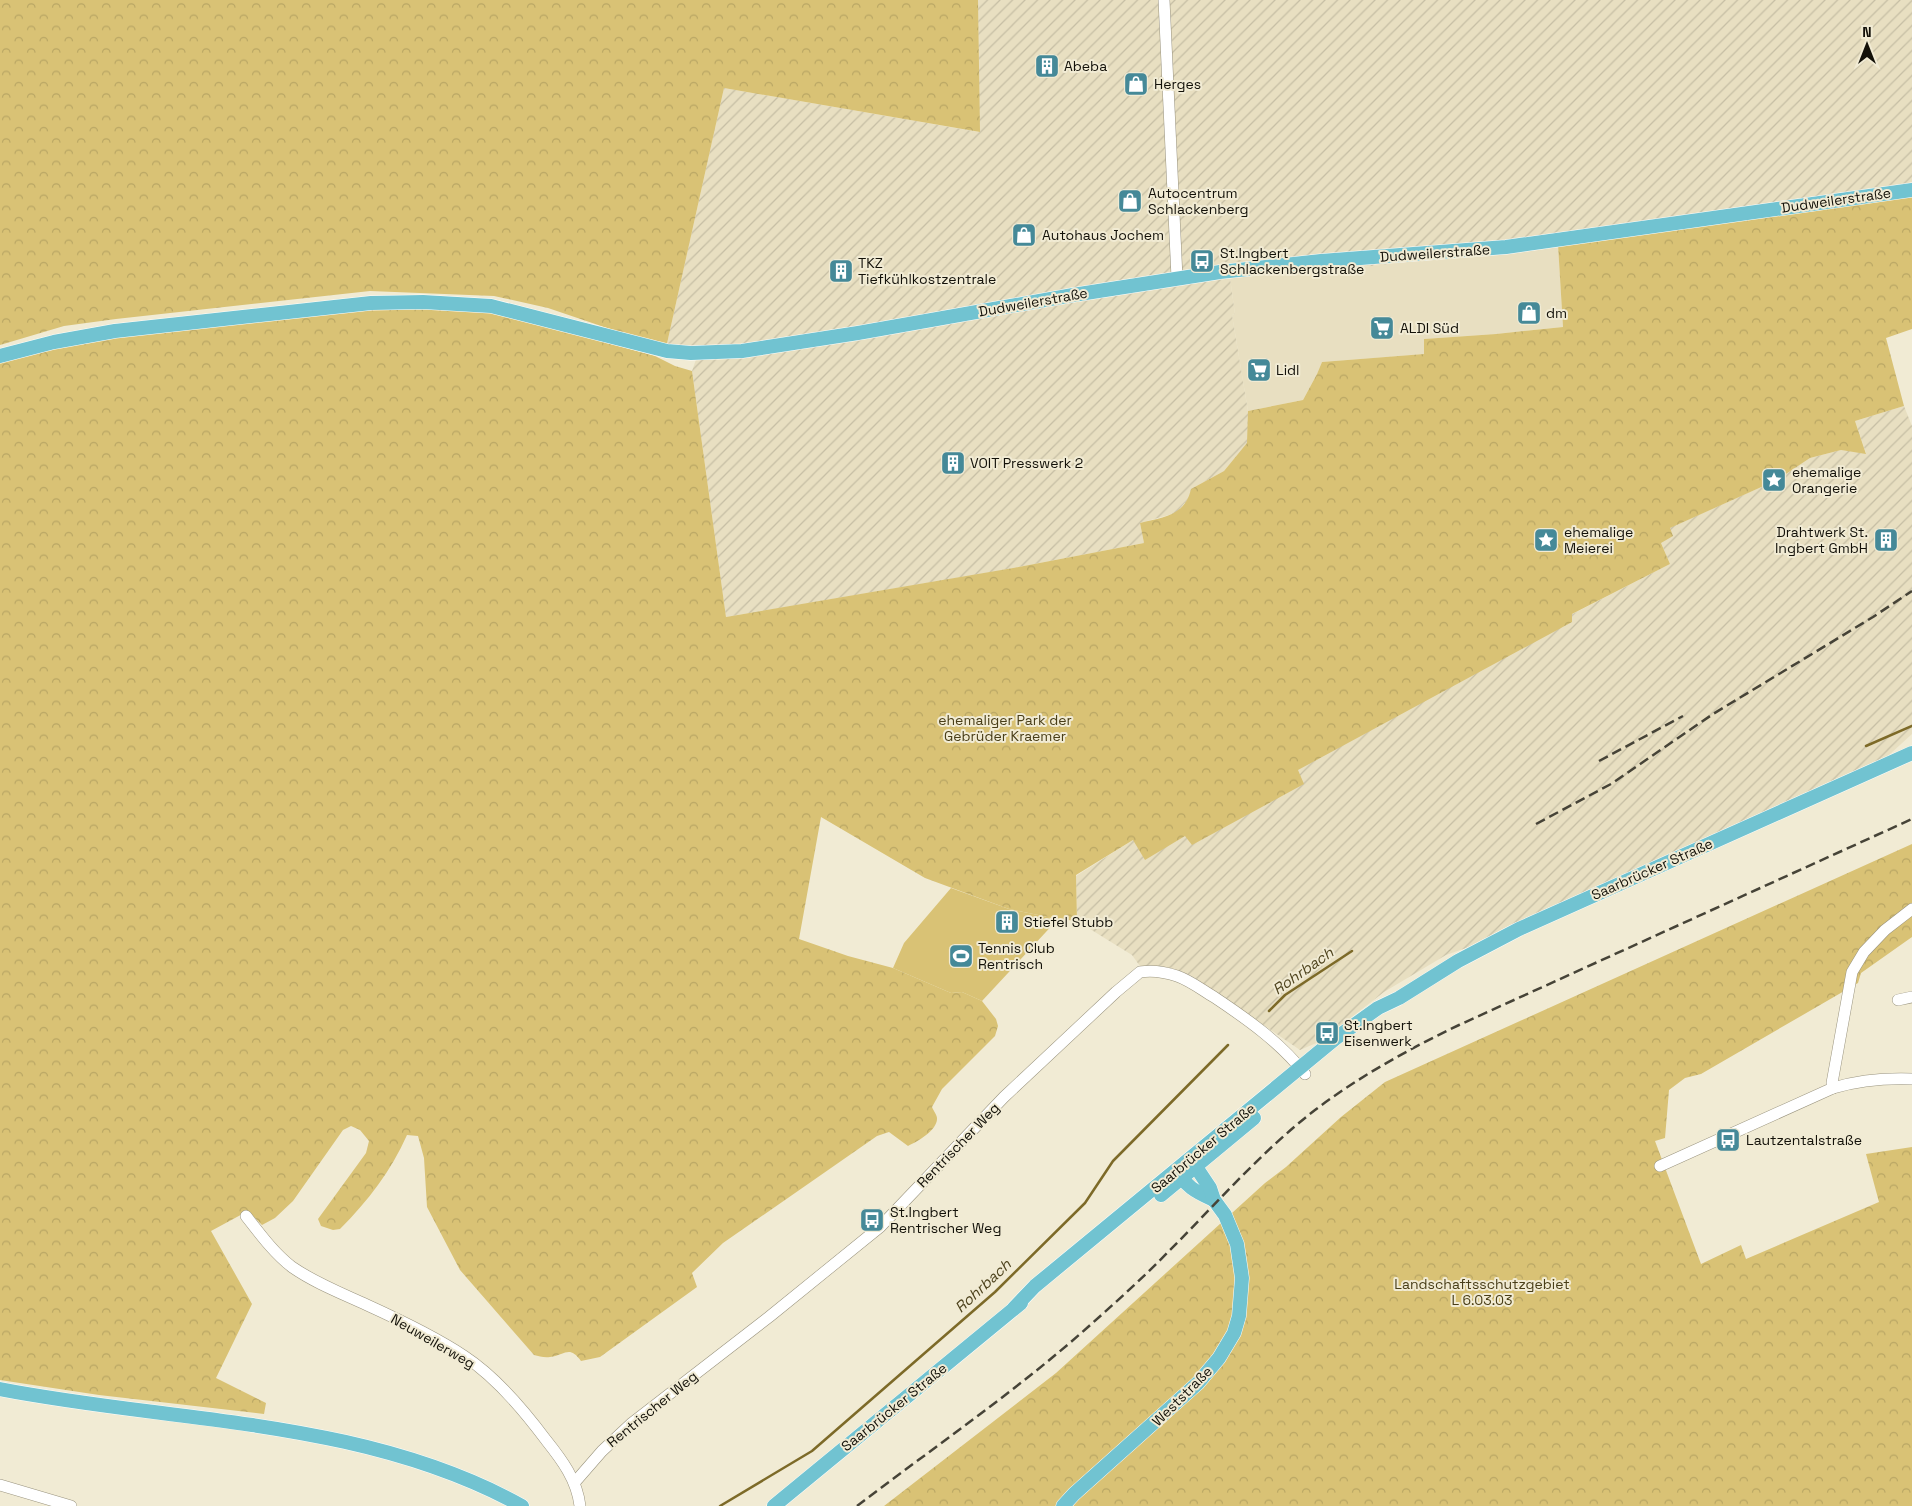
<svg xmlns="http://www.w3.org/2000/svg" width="1912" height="1506" font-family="'Space Grotesk',sans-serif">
  <defs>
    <pattern id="industrial-furrows" width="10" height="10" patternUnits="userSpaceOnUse" patternTransform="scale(1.25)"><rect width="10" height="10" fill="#e8dfc1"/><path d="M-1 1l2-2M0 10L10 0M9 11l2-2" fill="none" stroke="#c6bea4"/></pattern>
    <pattern id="forest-crowns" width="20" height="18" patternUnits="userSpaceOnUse" patternTransform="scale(1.25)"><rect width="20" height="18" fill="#d9c275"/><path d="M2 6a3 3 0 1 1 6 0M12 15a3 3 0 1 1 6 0" fill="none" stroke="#b9a664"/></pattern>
  </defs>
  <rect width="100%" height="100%" fill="#f1ebd4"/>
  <path fill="#e8dfc1" d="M1558 245 1563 327 1496 334 1424 339 1425 354 1322 362 1317 374 1303 400 1248 411 1232 315 1235 314 1230 278 1336 270Z"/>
  <g fill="url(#industrial-furrows)">
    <path d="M978 0H1912V196L1558 245 1336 270 1230 278 1235 314 1232 315 1248 411V443L1224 471 1191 489 1189 498 1176 513 1140 523 1144 543 997 571 726 617 692 371 701 345 666 348 724 88 979 132Z"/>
    <path d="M1904 406 1912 426V734L1877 766 1521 929 1446 955 1384 992 1321 1041 1300 1050 1192 976 1179 971 1142 969 1132 955 1077 921 1076 876 1133 840 1670 564 1661 543 1669 528 1777 480 1810 458 1841 450 1866 453 1855 421Z"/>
  </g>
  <path fill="#d9c275" d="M951 888 1009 909 1058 919 982 1001 962 992 951 993 893 968 904 943Z"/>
  <g fill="url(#forest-crowns)">
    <path d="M0 0H978L980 132 724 88 666 348 548 308 494 296 370 291 116 319 64 326 0 345Z"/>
    <path d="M1912 196V329L1886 338 1904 406 1855 421 1866 454 1841 450 1810 458 1777 480 1670 528 1673 536 1661 543 1670 564 1572 614V622L1298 770 1304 784 1192 845 1185 836 1145 860 1133 840 1076 875 1077 921 1058 919 1009 909 925 878 821 817 799 939 848 956 893 968 951 993 962 992 982 1001 996 1019 998 1026 995 1036 942 1089 932 1107C933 1110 937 1115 937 1118 938 1130 917 1142 908 1146L889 1132 877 1136 723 1243 692 1273 697 1287 600 1357 581 1361C569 1345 566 1355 550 1357 544 1358 539 1356 534 1355L460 1270 427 1207 424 1158 418 1136 407 1135C391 1171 368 1201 340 1229L333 1230 321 1226 318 1219 366 1153 369 1141 360 1130 351 1126 343 1130 293 1201 275 1218 262 1225 248 1211 211 1231 252 1304 216 1378 266 1403 264 1414 99 1395 0 1380V362L43 350 115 336 388 307 473 309 521 319 655 356 675 366 692 371 726 617 1013 568 1144 543 1140 523C1163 517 1185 516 1191 489L1224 471 1247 443 1248 411 1303 400 1317 374 1322 362 1424 354V339L1496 334 1563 327 1558 245Z"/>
    <path d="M1912 844V937L1861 973 1858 983 1701 1074 1685 1078 1669 1090 1665 1138 1655 1141 1701 1264 1741 1245 1746 1259 1879 1202 1866 1154 1912 1147V1506H884L1056 1373 1265 1183 1286 1167 1341 1117 1385 1082Z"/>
  </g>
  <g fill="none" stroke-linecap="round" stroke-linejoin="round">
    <g stroke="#7d6a28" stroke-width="2.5">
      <path d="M1866 746 1912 726"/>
      <path d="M1269 1011 1285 995 1352 951"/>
      <path d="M720 1506 812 1451 995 1292 1085 1203 1113 1161 1228 1045"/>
    </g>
    <defs>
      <g id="minor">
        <path d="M1164 0 1177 278"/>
        <path d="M1898 1000 1912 997"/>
        <path d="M1833 1088 1832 1083 1852 972 1864 952 1885 930 1912 909"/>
        <path d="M1660 1166 1833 1088C1860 1080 1884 1078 1912 1079"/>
        <path d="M246 1216C260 1234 274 1253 292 1267 315 1283 341 1293 367 1305 400 1320 434 1336 464 1356 496 1377 523 1409 546 1440 562 1460 577 1480 580 1506"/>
        <path d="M575 1482 602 1451 632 1423 769 1317 880 1227 1004 1097 1116 992 1140 972C1152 970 1165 972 1177 976 1191 981 1202 990 1214 997 1247 1019 1281 1043 1305 1074"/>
        <path d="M0 1485 71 1506"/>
      </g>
      <g id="major">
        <path d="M0 356 54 342 115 331 371 303 423 302 491 306 667 351 691 353 742 351 858 333 1073 295 1220 272 1321 261 1506 247 1912 190"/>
        <path d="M1180 1169C1181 1186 1201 1194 1214 1200"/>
        <path d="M1161 1195 1254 1118"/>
        <path d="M1014 1308 1035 1286 1336 1038 1378 1008 1399 998 1458 961 1519 929 1912 753"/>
        <path d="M0 1389C174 1423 363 1418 522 1506"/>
        <path d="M774 1506 1021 1303"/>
        <path d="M1063 1506 1074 1494 1198 1383 1219 1358 1234 1333 1239 1316 1242 1278 1237 1244 1225 1215 1214 1200 1210 1188 1196 1167"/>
      </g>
    </defs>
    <use href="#minor" stroke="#99937e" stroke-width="12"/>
    <use href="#major" stroke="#fff" stroke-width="15"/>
    <use href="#minor" stroke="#fff" stroke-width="11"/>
    <use href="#major" stroke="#71c3d1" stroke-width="14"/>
    <g stroke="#464337" stroke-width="2.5" stroke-dasharray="10 5" stroke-linecap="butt">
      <path d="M1599 761 1683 716"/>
      <path d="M1536 824 1611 784 1713 714 1873 617 1912 591"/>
      <path d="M857 1506C934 1447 1015 1392 1088 1327 1116 1302 1144 1277 1170 1250 1217 1203 1262 1151 1315 1110 1360 1076 1409 1049 1459 1025L1912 819"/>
    </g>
  </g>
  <defs>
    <symbol id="building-square" viewBox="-11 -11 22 22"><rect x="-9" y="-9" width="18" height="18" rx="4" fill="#458998" stroke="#f1ebd4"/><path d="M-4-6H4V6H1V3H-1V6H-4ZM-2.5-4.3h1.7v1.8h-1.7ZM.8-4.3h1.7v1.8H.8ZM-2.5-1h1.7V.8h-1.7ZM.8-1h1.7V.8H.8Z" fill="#fff"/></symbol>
    <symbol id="shop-square" viewBox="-11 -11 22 22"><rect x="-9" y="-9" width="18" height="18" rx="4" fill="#458998" stroke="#f1ebd4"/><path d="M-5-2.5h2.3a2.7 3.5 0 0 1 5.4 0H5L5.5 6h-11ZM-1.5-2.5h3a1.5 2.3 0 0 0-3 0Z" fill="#fff"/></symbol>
    <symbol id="bus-square" viewBox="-11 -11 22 22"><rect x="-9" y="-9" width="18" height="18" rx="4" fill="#458998" stroke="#f1ebd4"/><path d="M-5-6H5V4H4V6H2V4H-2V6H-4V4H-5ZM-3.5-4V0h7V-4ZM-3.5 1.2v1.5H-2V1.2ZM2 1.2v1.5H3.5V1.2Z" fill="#fff"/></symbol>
    <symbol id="supermarket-square" viewBox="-11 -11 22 22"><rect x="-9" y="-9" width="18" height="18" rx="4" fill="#458998" stroke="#f1ebd4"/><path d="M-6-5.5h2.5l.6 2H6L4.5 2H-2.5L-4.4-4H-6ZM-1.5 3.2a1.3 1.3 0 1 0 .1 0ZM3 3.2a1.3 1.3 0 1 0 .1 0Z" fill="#fff"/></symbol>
    <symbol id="sight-square" viewBox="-11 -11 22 22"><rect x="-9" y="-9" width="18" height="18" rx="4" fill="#458998" stroke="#f1ebd4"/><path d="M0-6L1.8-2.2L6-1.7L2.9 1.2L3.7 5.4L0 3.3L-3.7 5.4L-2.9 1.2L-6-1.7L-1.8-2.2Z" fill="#fff"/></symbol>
    <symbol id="stadium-square" viewBox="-11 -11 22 22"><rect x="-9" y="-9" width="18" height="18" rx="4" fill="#458998" stroke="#f1ebd4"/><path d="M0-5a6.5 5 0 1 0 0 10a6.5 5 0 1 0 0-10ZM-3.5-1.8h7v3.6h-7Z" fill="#fff"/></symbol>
  </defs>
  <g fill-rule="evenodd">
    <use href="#building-square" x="1033" y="52" width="28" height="28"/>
    <use href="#shop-square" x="1122" y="70" width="28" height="28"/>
    <use href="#shop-square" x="1116" y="187" width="28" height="28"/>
    <use href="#shop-square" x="1010" y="221" width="28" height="28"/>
    <use href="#bus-square" x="1188" y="247" width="28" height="28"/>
    <use href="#building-square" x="827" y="257" width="28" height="28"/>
    <use href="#shop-square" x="1515" y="299" width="28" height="28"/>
    <use href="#supermarket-square" x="1368" y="314" width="28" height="28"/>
    <use href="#supermarket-square" x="1245" y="356" width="28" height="28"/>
    <use href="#building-square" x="939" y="449" width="28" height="28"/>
    <use href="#sight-square" x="1760" y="466" width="28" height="28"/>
    <use href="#sight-square" x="1532" y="526" width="28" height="28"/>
    <use href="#building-square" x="1872" y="526" width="28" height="28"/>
    <use href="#building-square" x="993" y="908" width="28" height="28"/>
    <use href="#stadium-square" x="947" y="942" width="28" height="28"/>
    <use href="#bus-square" x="1313" y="1019" width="28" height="28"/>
    <use href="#bus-square" x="1714" y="1126" width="28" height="28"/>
    <use href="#bus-square" x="858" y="1206" width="28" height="28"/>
  </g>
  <g text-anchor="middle" stroke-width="4" stroke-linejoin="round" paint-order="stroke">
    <g font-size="14" fill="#131109" stroke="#f1ebd4" text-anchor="start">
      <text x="1064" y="71">Abeba</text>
      <text x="1154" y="89">Herges</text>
      <text x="1148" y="198">Autocentrum<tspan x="1148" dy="16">Schlackenberg</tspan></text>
      <text x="1042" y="240">Autohaus Jochem</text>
      <text x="1220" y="258">St.Ingbert<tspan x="1220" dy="16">Schlackenbergstraße</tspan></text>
      <text x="858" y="268">TKZ<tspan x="858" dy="16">Tiefkühlkostzentrale</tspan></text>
      <text x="1546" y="318">dm</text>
      <text x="1400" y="333">ALDI Süd</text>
      <text x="1276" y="375">Lidl</text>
      <text x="970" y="468">VOIT Presswerk 2</text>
      <text x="1792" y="477">ehemalige<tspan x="1792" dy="16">Orangerie</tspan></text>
      <text x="1564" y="537">ehemalige<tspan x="1564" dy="16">Meierei</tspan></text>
      <text x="1868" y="537" text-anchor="end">Drahtwerk St.<tspan x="1868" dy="16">Ingbert GmbH</tspan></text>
      <text x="1024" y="927">Stiefel Stubb</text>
      <text x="978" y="953">Tennis Club<tspan x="978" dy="16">Rentrisch</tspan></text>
      <text x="1344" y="1030">St.Ingbert<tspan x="1344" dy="16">Eisenwerk</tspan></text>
      <text x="1746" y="1145">Lautzentalstraße</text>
      <text x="890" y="1217">St.Ingbert<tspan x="890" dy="16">Rentrischer Weg</tspan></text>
    </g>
    <g font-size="14" fill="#131109" stroke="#f1ebd4">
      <text transform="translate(1836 200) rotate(-8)" y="5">Dudweilerstraße</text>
      <text transform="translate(1435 253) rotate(-4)" y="5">Dudweilerstraße</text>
      <text transform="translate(1033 302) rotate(-10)" y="5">Dudweilerstraße</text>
      <text transform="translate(1652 869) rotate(-24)" y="5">Saarbrücker Straße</text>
      <text transform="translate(958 1145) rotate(-46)" y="5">Rentrischer Weg</text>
      <text transform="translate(1203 1148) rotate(-40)" y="5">Saarbrücker Straße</text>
      <text transform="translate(433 1341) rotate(30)" y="5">Neuweilerweg</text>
      <text transform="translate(1182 1396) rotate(-45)" y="5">Weststraße</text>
      <text transform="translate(894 1407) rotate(-39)" y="5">Saarbrücker Straße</text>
      <text transform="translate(652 1409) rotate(-39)" y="5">Rentrischer Weg</text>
    </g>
    <g font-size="14" fill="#493e18" stroke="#f1ebd4">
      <text x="1005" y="725">ehemaliger Park der<tspan x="1005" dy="16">Gebrüder Kraemer</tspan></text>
      <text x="1482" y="1289">Landschaftsschutzgebiet<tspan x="1482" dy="16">L 6.03.03</tspan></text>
    </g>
    <g font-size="15" font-style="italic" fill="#4e431d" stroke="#f1ebd4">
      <text transform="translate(1303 971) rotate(-35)" y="5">Rohrbach</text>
      <text transform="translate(983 1286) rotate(-43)" y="5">Rohrbach</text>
    </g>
  </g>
  <g transform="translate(1867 45)" stroke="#f1ebd4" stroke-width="4" paint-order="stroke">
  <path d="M0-4L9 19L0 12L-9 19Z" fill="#131109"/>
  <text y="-8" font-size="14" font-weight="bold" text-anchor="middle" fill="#131109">N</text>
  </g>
</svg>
